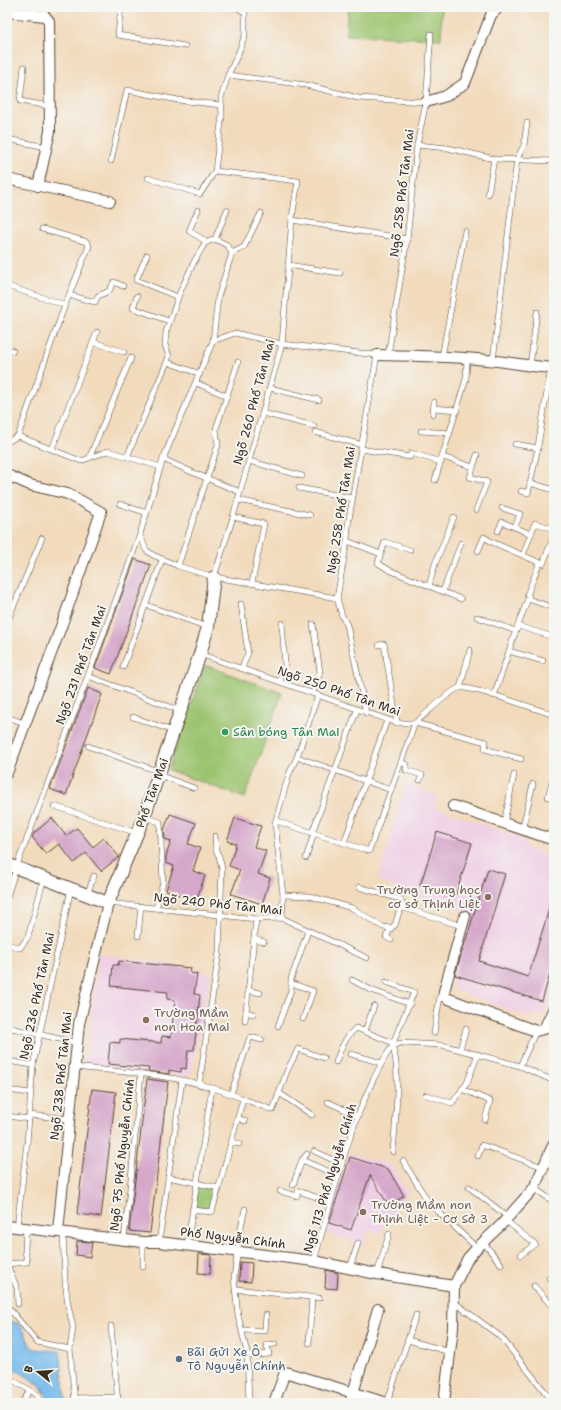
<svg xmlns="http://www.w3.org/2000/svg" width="561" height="1410" font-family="'Shantell Sans',sans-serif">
  <rect width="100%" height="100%" fill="#f6f6f2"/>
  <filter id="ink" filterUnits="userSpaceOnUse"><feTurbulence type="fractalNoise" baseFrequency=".025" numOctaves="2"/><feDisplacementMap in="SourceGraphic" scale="8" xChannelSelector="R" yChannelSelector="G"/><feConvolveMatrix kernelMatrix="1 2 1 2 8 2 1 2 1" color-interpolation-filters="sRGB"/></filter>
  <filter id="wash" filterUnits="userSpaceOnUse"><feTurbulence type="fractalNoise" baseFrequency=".012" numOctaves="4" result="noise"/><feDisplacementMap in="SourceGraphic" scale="16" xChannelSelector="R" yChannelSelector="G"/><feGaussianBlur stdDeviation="0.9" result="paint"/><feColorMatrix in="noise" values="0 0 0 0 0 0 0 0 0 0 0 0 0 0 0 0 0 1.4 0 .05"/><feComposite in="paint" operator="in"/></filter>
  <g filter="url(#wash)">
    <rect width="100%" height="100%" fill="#f2dbbd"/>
    <g fill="#efd0e6">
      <path d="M406 784 437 796 435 807 522 838 528 849 554 859V991L545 1013 525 1016 455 990 450 980 468 912 378 881Z"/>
      <path d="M99 954 197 969 210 975 190 1076 85 1066Z"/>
      <path d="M349 1153 391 1165 407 1192 380 1233 368 1231 365 1245 324 1233Z"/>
    </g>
    <g fill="#9cc470" stroke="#6c7747">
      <path d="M348 7H442L441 39 346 35Z"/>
      <path d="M205 665 282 693 245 798 168 770Z"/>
      <path d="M198 1186 216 1189 211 1209 195 1207Z"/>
    </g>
    <path fill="#75baec" stroke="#587285" d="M7 1319 19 1324 25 1333 30 1345 34 1349 60 1351 66 1403H51L40 1385 7 1364Z"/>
    <g id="blocks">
      <g fill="#d5a8ca">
        <path d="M135 559 151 565 111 674 95 668Z"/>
        <path d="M88 688 102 694 66 795 50 789Z"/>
        <path d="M170 814 196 823 188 844 200 848 193 871 205 875 196 901 166 890 174 866 166 863V856L171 841 165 839 164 830Z"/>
        <path d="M52 818 66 836 77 828 93 847 104 838 119 857 101 871 86 853 74 863 59 844 46 854 32 837 34 833Z"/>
        <path d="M235 818 261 826 254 847 266 851 258 874 270 878 262 904 231 894 240 870 229 866 236 844 227 841Z"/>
        <path d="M437 832 472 843 455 897 420 886Z"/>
        <path d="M488 869 505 874 479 961 528 977 552 900H554V960L542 1001 455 975Z"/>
        <path d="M119 961 191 968 190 973 197 974 194 994 200 995 194 1050H188L186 1069 181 1068V1072L169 1070V1074L148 1071 149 1068 108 1064 110 1042 120 1043V1039L161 1043 162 1036 171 1037 175 1000 167 999 168 992 111 986 113 965H118Z"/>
        <path d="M147 1079 168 1082 150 1233 129 1231Z"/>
        <path d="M92 1089 116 1092 101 1217 77 1214Z"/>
        <path d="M350 1157 388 1169 404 1196 389 1206 370 1175 351 1230 329 1223Z"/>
        <path d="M77 1241 92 1242 90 1257 76 1255Z"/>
        <path d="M199 1254 211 1255 210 1274 198 1273Z"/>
        <path d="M240 1262 252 1263 251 1282 239 1281Z"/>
        <path d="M326 1270 338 1273 337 1289 325 1288Z"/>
      </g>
    </g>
  </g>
  <g filter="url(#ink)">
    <use href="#blocks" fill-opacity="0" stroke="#564536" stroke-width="1"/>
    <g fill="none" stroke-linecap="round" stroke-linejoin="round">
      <defs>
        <g id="service">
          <path d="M121 7 118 35 185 46"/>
          <path d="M236 7 244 12"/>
          <path d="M24 67 20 101 49 106"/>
          <path d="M228 75 306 85 358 98 426 102"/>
          <path d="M7 139 46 147"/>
          <path d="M417 145 448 148 494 159 554 161"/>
          <path d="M111 161 127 90 178 100 221 105"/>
          <path d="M148 178 200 194 215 171 222 115 221 98 228 75 238 54 245 35V7"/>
          <path d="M488 194 494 159"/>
          <path d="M198 210 189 231 204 240 205 243"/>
          <path d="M292 220 407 239"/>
          <path d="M232 253 244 247 261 213"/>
          <path d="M147 255 136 280 178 297"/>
          <path d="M288 265 340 273"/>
          <path d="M7 286 65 305"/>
          <path d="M69 295 95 302 98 296 109 291 114 282 123 286"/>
          <path d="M137 296 133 308 169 321"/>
          <path d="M213 341 218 297 232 253 227 245 215 239"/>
          <path d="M93 342 124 352"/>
          <path d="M7 348 13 351"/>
          <path d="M388 355 407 239 417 145 426 102 431 34"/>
          <path d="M442 357 465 231"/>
          <path d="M493 361 517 159 524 145 527 123"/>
          <path d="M167 362 200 374"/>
          <path d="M530 366 537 312"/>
          <path d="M196 383 227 396"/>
          <path d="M270 388 319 400"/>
          <path d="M434 408 457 410"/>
          <path d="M262 413 314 426"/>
          <path d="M433 414 434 402"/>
          <path d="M421 431 450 433"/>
          <path d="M315 432 362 445"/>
          <path d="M18 436 65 305 89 246 87 242 42 229"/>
          <path d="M7 442 18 436 81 461 108 451 161 467"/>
          <path d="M515 444 538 448"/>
          <path d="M52 449 97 332"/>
          <path d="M361 449 410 457 411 453 441 462"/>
          <path d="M90 456 131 358"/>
          <path d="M127 457 167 362 169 356 165 345 166 332 180 292 194 262 205 243 215 239 227 210"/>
          <path d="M443 457 473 467"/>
          <path d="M163 459 194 473 240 492"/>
          <path d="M249 461 302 476"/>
          <path d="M435 480 466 379 467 359"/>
          <path d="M530 483 554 490"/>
          <path d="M299 488 352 498"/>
          <path d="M521 491 528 493 537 452 551 368"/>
          <path d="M238 500 310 515"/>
          <path d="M120 504 147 513"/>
          <path d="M502 508 520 514 515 527"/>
          <path d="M476 510 487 482 470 477 477 455"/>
          <path d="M233 517 264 524 252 583"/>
          <path d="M498 531 502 522 531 534"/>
          <path d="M140 535 146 550 153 555 178 566 214 577 337 598"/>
          <path d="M347 541 381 554"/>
          <path d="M410 550 385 542 378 563 389 570 461 599"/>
          <path d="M478 551 484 537 492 542 543 564 554 535"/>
          <path d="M523 555 535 523 554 529"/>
          <path d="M178 566 218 445 216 429 238 362"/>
          <path d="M214 577 233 517 282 344 292 218 298 181 215 171"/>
          <path d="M429 586 435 564 454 517"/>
          <path d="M443 591 461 543"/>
          <path d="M528 599 554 608"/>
          <path d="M241 604 248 653 242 668"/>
          <path d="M146 605 207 627"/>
          <path d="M477 617 516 631"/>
          <path d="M7 622 42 538"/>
          <path d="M313 624 320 672 313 693"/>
          <path d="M518 626 550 636"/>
          <path d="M379 645 384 644 397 723"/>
          <path d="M509 651 543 661"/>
          <path d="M200 654 397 723H415C425 715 449 691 459 688 469 685 539 710 554 715"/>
          <path d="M123 667 162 560"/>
          <path d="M88 676 181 711"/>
          <path d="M280 681 285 665 282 623"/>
          <path d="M460 688 470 650"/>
          <path d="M494 696 514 636 529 596 527 595 540 562"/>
          <path d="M7 717 24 723"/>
          <path d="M133 717 173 731"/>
          <path d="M88 746 160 772"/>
          <path d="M297 757 391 790"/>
          <path d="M401 762 407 765 406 770 422 775 420 780"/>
          <path d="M159 775 194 788"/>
          <path d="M554 775 548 797 554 799"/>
          <path d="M54 806 137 833"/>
          <path d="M144 817 160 822 163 882 156 908"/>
          <path d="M276 821 369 851 415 723 486 742 485 749 521 759"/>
          <path d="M504 823 514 775"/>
          <path d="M522 830 533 784"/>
          <path d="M312 833 357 710"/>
          <path d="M344 843 387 720"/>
          <path d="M306 858 314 833"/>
          <path d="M359 887 400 899 404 908"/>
          <path d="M87 895 94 876"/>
          <path d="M283 895 309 896 352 908 383 927 391 928 395 925 400 909 404 908 462 926"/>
          <path d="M7 897 16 868 88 676 140 534 163 459 213 341 235 333 282 344 377 355 348 525 347 541 337 598 342 616 347 625 366 713"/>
          <path d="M108 903 256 919 282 918 367 958"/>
          <path d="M282 918 283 895 275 823 289 774 297 757 318 695"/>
          <path d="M391 928 386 937 391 940"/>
          <path d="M138 936 141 906"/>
          <path d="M254 939 264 942"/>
          <path d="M7 944 20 948 28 937 44 878"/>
          <path d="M352 980 371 990 410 1004"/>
          <path d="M386 982 414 992 395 1038 393 1045"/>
          <path d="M291 983 313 991 303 1019"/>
          <path d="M248 990 260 993"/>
          <path d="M246 1012 253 1014"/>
          <path d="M245 1021 256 919"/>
          <path d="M278 1026 291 990V979L308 931"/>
          <path d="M7 1027 77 1043"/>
          <path d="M365 1031 374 1006"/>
          <path d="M536 1031 520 1066 554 1081"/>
          <path d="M434 1033 440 996 443 992"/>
          <path d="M460 1049 466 1029"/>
          <path d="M351 1054 382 1063"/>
          <path d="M7 1061 33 1065"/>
          <path d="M336 1062C341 1048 345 1037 356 1028L391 1042C402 1067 395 1123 393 1152"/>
          <path d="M74 1067C120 1072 169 1074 213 1088 233 1094 253 1103 273 1110L287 1071 298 1049 324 1058"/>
          <path d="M199 1085 219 952 222 869 219 856 216 851 215 836"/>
          <path d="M462 1089 490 1101 485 1120"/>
          <path d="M7 1090 30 1093"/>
          <path d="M279 1093 312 1115"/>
          <path d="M231 1094 250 1037 262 1040"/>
          <path d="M426 1095 452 1103 467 1083 478 1054"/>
          <path d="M328 1102 358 1116"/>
          <path d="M29 1115 69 1119"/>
          <path d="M7 1116 29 1119"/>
          <path d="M238 1118 245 1121"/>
          <path d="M232 1142 239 1144"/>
          <path d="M314 1151 342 1164"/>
          <path d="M478 1156 482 1145 543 1167"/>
          <path d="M302 1160 339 1176"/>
          <path d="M403 1161 429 1203 477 1248"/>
          <path d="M168 1177 219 1188"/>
          <path d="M293 1185 302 1160 307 1154"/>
          <path d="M469 1187 508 1217"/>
          <path d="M534 1188 554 1202"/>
          <path d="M280 1191 297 1196 298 1191 331 1202"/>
          <path d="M245 1209 241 1227 234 1278 238 1315 247 1353 249 1403"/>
          <path d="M192 1210 212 1212 243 1099"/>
          <path d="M505 1220 535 1244 521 1255"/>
          <path d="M17 1227 27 1143 33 1065 71 889"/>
          <path d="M63 1232 65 1281 68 1305 73 1327 70 1349 75 1403"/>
          <path d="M124 1239 131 1179 141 1074"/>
          <path d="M159 1242 182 1081"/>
          <path d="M483 1242 501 1264"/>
          <path d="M187 1246 212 1088"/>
          <path d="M314 1261C332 1200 346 1136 374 1078 379 1069 386 1053 393 1046 395 1044 398 1044 401 1043L442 1045 520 1066"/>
          <path d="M7 1264 27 1262 25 1250 26 1228"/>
          <path d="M7 1265 17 1288 18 1304"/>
          <path d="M143 1267V1242"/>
          <path d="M350 1268 358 1243"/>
          <path d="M377 1274 389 1234"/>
          <path d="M554 1275 549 1278 554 1283"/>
          <path d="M534 1286 552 1306 554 1305"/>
          <path d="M236 1289 319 1298"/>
          <path d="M454 1302 501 1337 554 1403"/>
          <path d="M7 1306 37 1342 70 1349"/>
          <path d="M111 1326 118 1403"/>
          <path d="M242 1330 265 1331 266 1315"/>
          <path d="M408 1340 450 1352"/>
          <path d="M309 1343 312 1297"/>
          <path d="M247 1356 269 1354 267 1345 275 1344"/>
          <path d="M7 1377 35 1393 43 1403"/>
          <path d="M75 1398 118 1397"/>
          <path d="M22 1403 30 1390"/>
          <path d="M387 1403 416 1315"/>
        </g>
        <g id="minor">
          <path d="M7 12 45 16 49 21 50 131 38 186"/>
          <path d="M426 102 446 96 465 83 491 15 499 7"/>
          <path d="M7 179 110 201"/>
          <path d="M377 355C414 356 451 356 487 360 510 362 532 367 554 368"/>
          <path d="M7 475 30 485 68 494 101 512 62 624 7 773"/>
          <path d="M453 806 554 840"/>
          <path d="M465 916 444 991V996L449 999 536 1031 544 1029 554 1008"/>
          <path d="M7 1226 143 1242H159L314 1261 377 1274 454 1286"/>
          <path d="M58 1231 79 1024 108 903"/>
          <path d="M454 1286 468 1258 477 1248 502 1224 534 1188 554 1143"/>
          <path d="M274 1403 285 1372 387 1403"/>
          <path d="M350 1403 378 1309"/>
          <path d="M444 1403 453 1328 454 1286"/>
        </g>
        <path id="tertiary" d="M7 864 108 903 144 817 200 654 208 627 214 577"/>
      </defs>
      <use href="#service" stroke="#564536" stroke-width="6"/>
      <use href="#minor" stroke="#564536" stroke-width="12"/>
      <use href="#tertiary" stroke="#564536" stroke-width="14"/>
      <use href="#service" stroke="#fff" stroke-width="5"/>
      <use href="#minor" stroke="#fff" stroke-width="10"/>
      <use href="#tertiary" stroke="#fff" stroke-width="12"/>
    </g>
  </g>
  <circle fill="#2e9e5b" stroke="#f6f6f2" stroke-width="1.5" cx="225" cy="732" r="4"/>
  <g fill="#8d6e63" stroke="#f6f6f2" stroke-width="1.5">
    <circle cx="488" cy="897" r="4"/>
    <circle cx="146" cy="1020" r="4"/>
    <circle cx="363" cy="1212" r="4"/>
  </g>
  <circle fill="#5c6f8a" stroke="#f6f6f2" stroke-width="1.5" cx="179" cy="1359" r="4"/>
  <g text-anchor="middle" stroke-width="4" stroke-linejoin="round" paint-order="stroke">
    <g font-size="12" fill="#3b2a1e" stroke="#f6f6f2">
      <text transform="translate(402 193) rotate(-83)" y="4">Ngõ 258 Phố Tân Mai</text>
      <text transform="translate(254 402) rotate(-75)" y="4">Ngõ 260 Phố Tân Mai</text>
      <text transform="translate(341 510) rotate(-81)" y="4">Ngõ 258 Phố Tân Mai</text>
      <text transform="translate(81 665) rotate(-70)" y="4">Ngõ 231 Phố Tân Mai</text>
      <text transform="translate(339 691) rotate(19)" y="4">Ngõ 250 Phố Tân Mai</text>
      <text transform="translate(152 793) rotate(-70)" y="4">Phố Tân Mai</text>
      <text transform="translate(218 904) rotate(6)" y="4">Ngõ 240 Phố Tân Mai</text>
      <text transform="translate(37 996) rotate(-78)" y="4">Ngõ 236 Phố Tân Mai</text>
      <text transform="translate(61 1076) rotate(-84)" y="4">Ngõ 238 Phố Tân Mai</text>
      <text transform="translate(122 1155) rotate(-84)" y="4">Ngõ 75 Phố Nguyễn Chính</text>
      <text transform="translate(330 1178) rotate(-73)" y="4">Ngõ 113 Phố Nguyễn Chính</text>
      <text transform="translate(233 1238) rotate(7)" y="4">Phố Nguyễn Chính</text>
    </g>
    <g font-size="12" fill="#27864d" stroke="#f6f6f2" text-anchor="start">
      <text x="233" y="736">Sân bóng Tân Mai</text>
    </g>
    <g font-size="12" fill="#785e54" stroke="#f6f6f2" text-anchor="start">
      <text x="480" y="894" text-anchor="end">Trường Trung học<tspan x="480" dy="14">cơ sở Thịnh Liệt</tspan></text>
      <text x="154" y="1017">Trường Mầm<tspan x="154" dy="14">non Hoa Mai</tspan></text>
      <text x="371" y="1209">Trường Mầm non<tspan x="371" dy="14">Thịnh Liệt - Cơ Sở 3</tspan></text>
    </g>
    <g font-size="12" fill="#4e5e75" stroke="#f6f6f2" text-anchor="start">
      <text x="187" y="1356">Bãi Gửi Xe Ô<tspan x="187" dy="14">Tô Nguyễn Chính</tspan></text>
    </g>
  </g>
  <rect width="561" height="1410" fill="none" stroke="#f6f6f2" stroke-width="24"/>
  <g transform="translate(38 1372) rotate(287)" stroke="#f6f6f2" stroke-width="3" paint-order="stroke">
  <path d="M0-3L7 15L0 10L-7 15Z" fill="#3b2a1e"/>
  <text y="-6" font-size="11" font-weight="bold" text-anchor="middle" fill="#3b2a1e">B</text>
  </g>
</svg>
